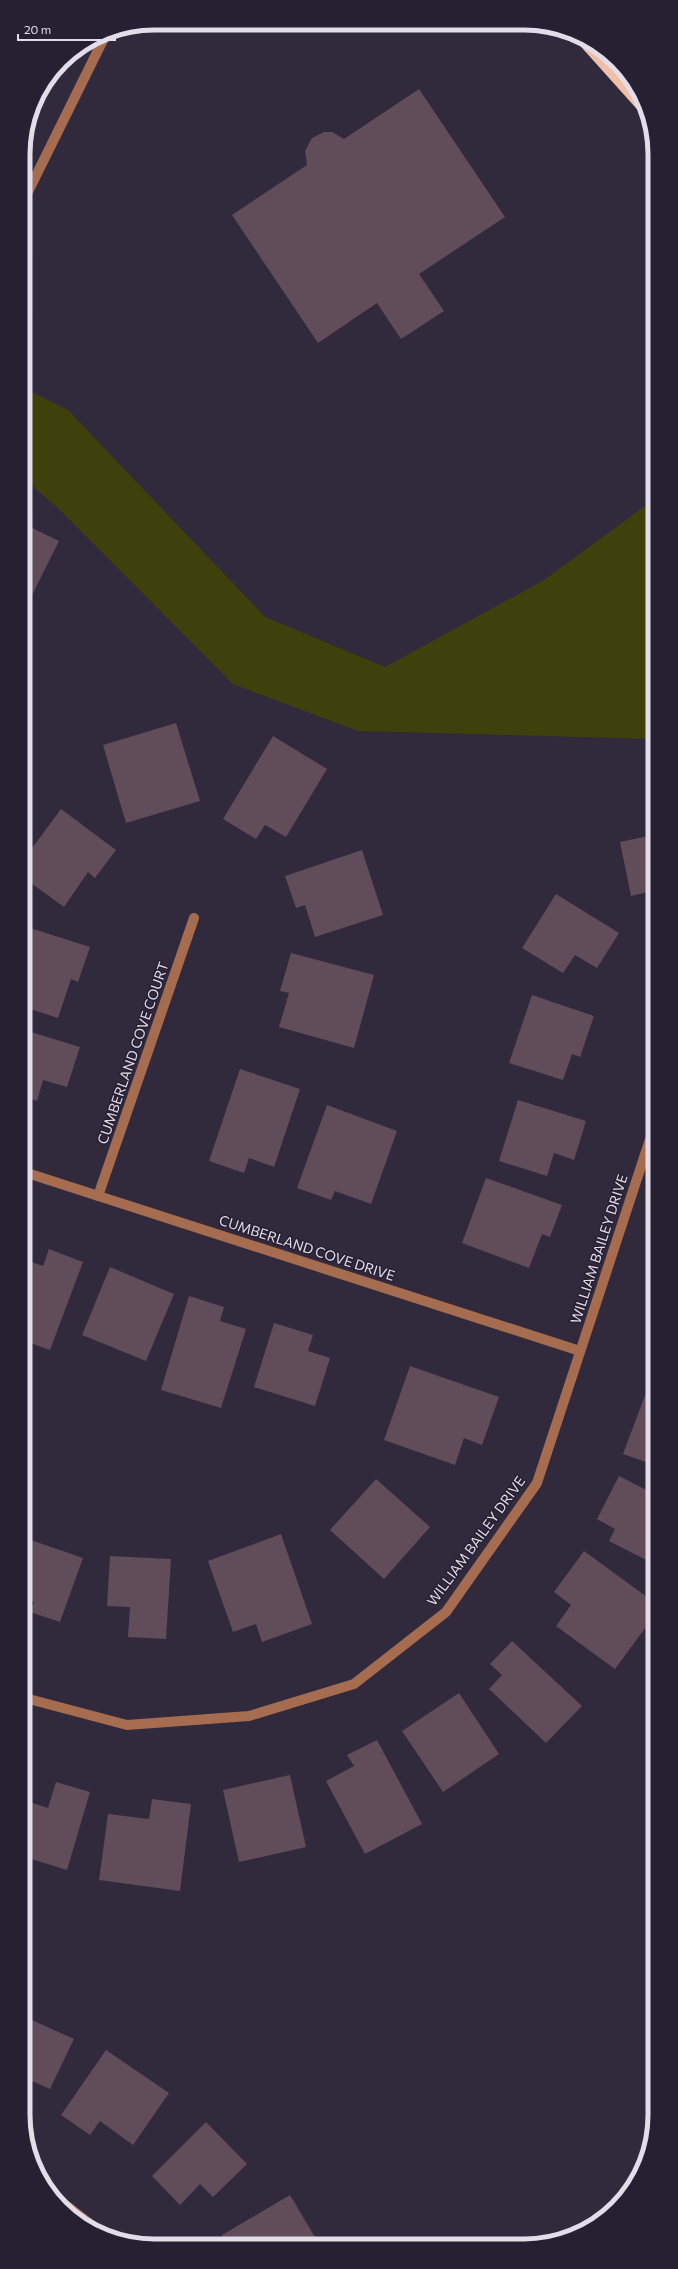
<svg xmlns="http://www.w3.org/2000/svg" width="678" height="2269" font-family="Commissioner,sans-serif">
  <rect width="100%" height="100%" fill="#31293c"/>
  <g fill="#3f410d">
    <path d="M578 36C611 49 636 80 647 113Z"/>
    <path d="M24 388 68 410 265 617 385 667 544 580 653 500V739L358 731 233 684 58 508 24 479Z"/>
  </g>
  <g fill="#614c5a">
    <path d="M419 89 505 217 419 274 444 311 401 339 377 303 318 343 232 215 307 165 305 151 312 138 324 132H332L344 139Z"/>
    <path d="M24 524 59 541 32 595 24 591Z"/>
    <path d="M176 723 200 801 126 823 103 745Z"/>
    <path d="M273 736 327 769 286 837 265 825 256 839 223 819Z"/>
    <path d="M61 809 116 850 95 878 88 872 64 907 24 878V859Z"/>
    <path d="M653 835V891L631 896 620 842Z"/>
    <path d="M362 850 383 915 315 937 305 905 296 908 285 876Z"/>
    <path d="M556 894 619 933 597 968 575 955 563 973 522 948Z"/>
    <path d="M24 926 90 947 78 982 71 979 58 1018 24 1007Z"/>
    <path d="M291 953 374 975 354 1048 279 1027 289 993 280 991Z"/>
    <path d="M532 995 594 1016 580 1057 572 1054 563 1080 509 1063Z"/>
    <path d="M24 1030 80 1047 67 1087 43 1080 37 1101 24 1097Z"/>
    <path d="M240 1069 300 1089 274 1167 249 1158 244 1173 209 1161Z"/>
    <path d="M518 1100 586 1121 574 1160 554 1153 547 1176 499 1161Z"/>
    <path d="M327 1105 397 1131 371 1204 335 1191 331 1200 297 1188Z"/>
    <path d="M486 1178 562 1205 550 1237 542 1234 529 1268 462 1243Z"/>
    <path d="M49 1249 83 1262 50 1350 25 1341V1274L29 1261 43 1266Z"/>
    <path d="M110 1267 174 1294 146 1361 82 1335Z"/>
    <path d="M189 1296 224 1307 220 1321 246 1329 221 1408 161 1390Z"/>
    <path d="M274 1323 313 1335 308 1351 330 1358 315 1406 254 1387Z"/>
    <path d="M410 1366 499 1397 482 1445 464 1438 455 1465 384 1440Z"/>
    <path d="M650 1382 654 1384V1465L623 1454Z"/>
    <path d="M619 1476 654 1494V1554L650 1562 609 1541 615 1529 597 1519Z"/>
    <path d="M376 1479 430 1527 384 1579 330 1530Z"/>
    <path d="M281 1534 312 1624 262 1642 256 1624 233 1632 208 1561Z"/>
    <path d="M25 1538 83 1558 60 1622 30 1612 34 1602 25 1599Z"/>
    <path d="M584 1551 654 1602V1616L615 1669 556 1626 571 1605 554 1592Z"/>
    <path d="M110 1556 171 1559 166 1639 128 1637 130 1607 107 1606Z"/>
    <path d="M512 1641 582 1706 546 1743 489 1689 502 1675 490 1664Z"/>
    <path d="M459 1693 499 1754 443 1792 402 1731Z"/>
    <path d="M377 1740 422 1824 365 1854 326 1781 354 1766 347 1755Z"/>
    <path d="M290 1775 306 1847 239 1862 223 1790Z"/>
    <path d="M56 1782 90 1792 67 1870 25 1857 26 1801 48 1808Z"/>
    <path d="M152 1799 191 1804 180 1891 99 1880 108 1814 149 1819Z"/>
    <path d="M25 2017 74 2039 50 2089 25 2078Z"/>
    <path d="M106 2050 169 2093 133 2145 100 2121 90 2135 61 2115Z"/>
    <path d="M206 2122 247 2164 213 2197 200 2184 180 2205 152 2176Z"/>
    <path d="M290 2195 319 2244H227L222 2235Z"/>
  </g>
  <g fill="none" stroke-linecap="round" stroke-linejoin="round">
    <g stroke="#a56c4f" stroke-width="10">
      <path d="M23 202 107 32"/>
      <path d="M24 1172 580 1351"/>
      <path d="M98 1196 194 918"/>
      <path d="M25 1698 127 1725 249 1716 354 1684 446 1612 537 1483 654 1127"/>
      <path d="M49 2192 104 2235"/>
    </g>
    <path stroke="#efbfa7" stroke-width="10" d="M578 36 647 113"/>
  </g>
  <g text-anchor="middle" stroke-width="3" stroke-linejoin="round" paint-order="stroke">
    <g font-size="14" fill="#e2dde9" stroke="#271f32">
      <text transform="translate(133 1053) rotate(-71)" y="5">CUMBERLAND COVE COURT</text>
      <text transform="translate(307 1248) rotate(18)" y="5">CUMBERLAND COVE DRIVE</text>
      <text transform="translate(599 1249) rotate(-72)" y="5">WILLIAM BAILEY DRIVE</text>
      <text transform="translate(476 1541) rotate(-54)" y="5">WILLIAM BAILEY DRIVE</text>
    </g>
  </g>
  <path d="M0 0H678V2269H0ZM154 30H524A124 124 0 0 1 648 154V2115A124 124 0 0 1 524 2239H154A124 124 0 0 1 30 2115V154A124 124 0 0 1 154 30Z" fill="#271f32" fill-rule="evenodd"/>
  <path fill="none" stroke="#e2dde9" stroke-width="5" d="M154 30H524A124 124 0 0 1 648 154V2115A124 124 0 0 1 524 2239H154A124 124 0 0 1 30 2115V154A124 124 0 0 1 154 30Z"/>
  <path d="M18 34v6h97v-6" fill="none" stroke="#e2dde9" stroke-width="2"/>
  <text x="24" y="34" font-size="12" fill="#e2dde9" stroke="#271f32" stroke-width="3" paint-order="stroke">20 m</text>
</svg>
